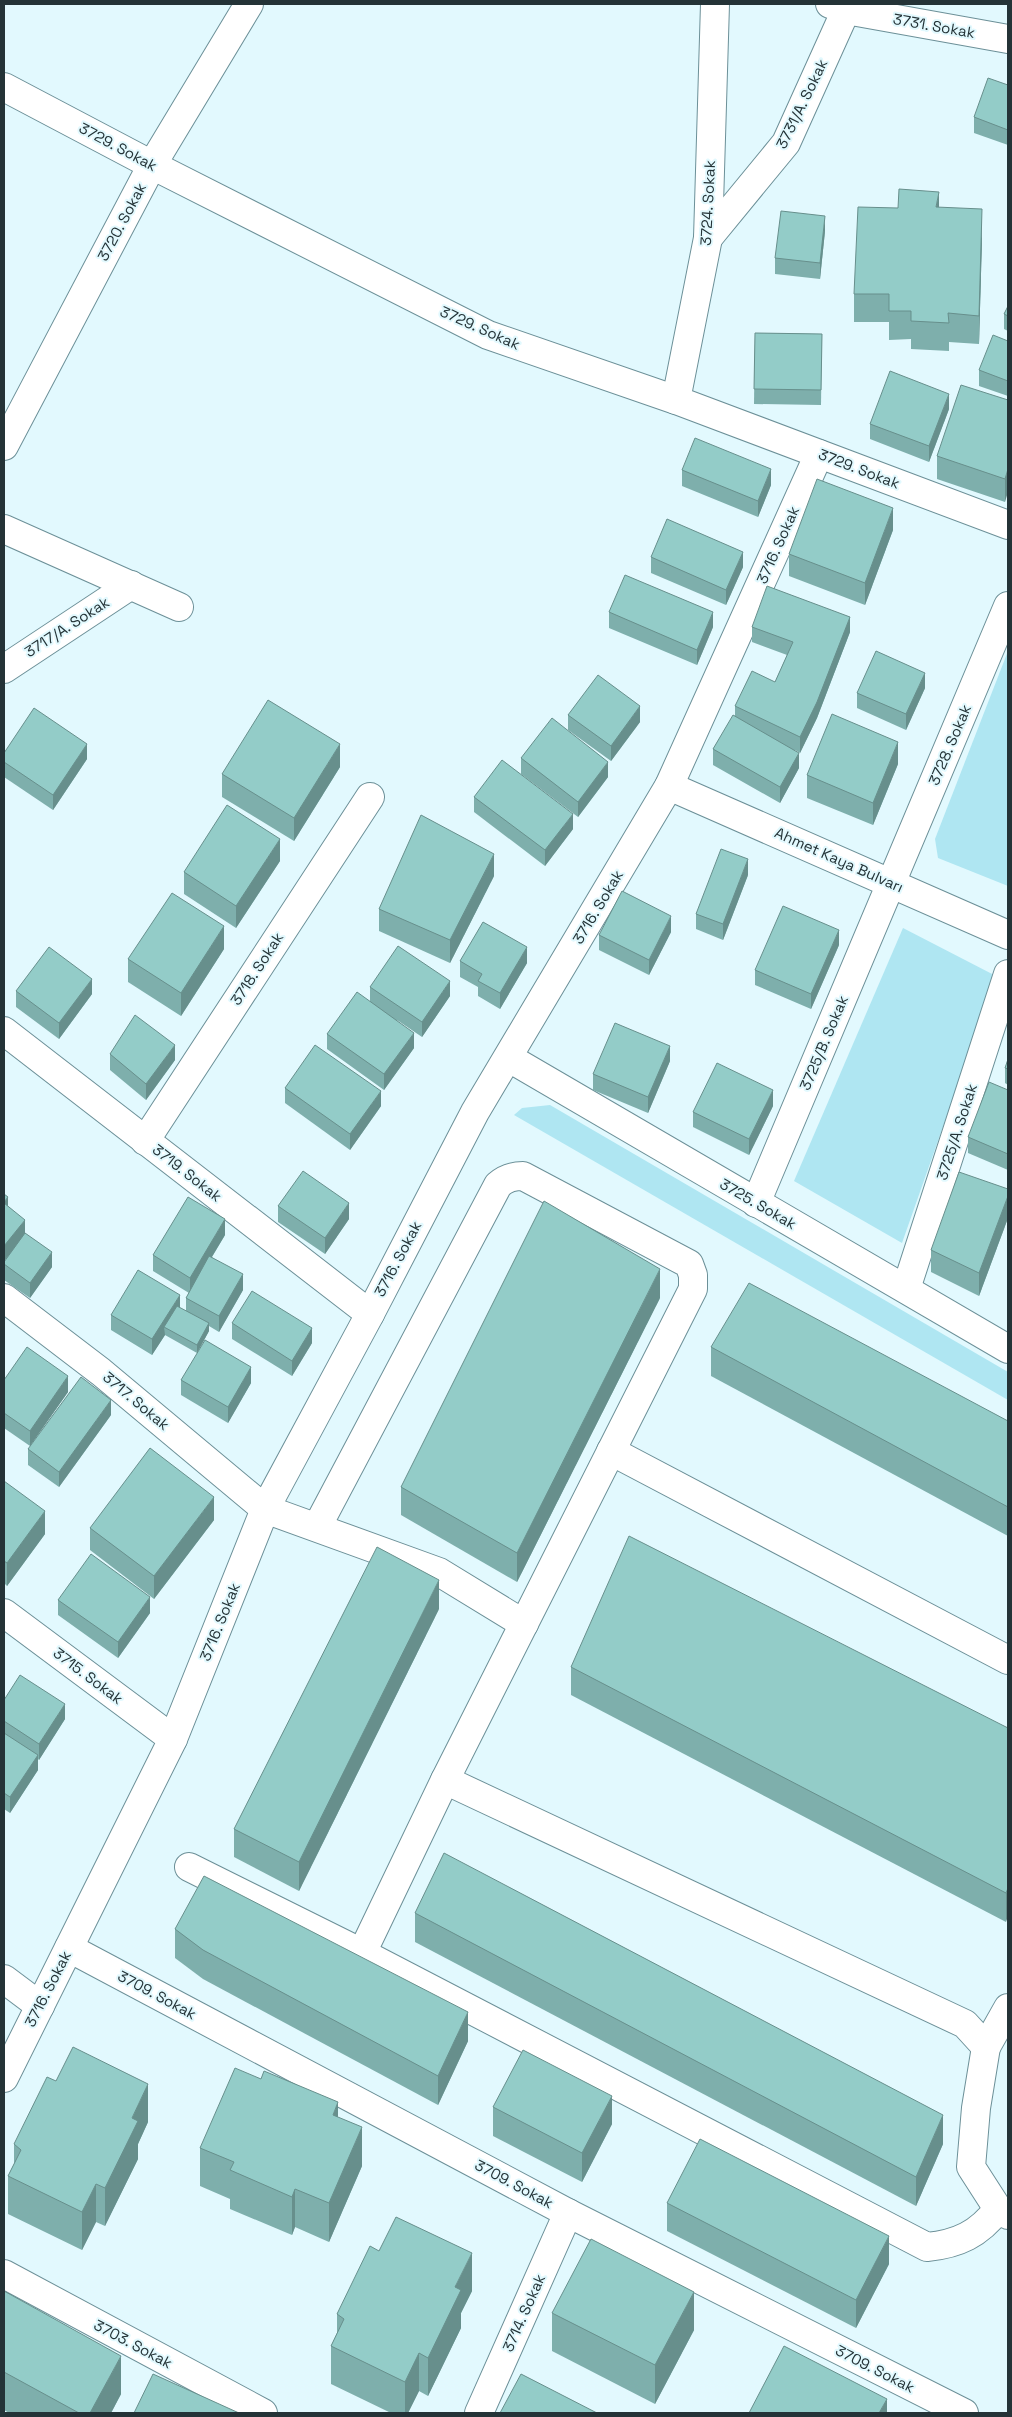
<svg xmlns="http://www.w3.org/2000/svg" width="1012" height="2417" font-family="'Space Grotesk',sans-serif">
  <rect width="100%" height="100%" fill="#e2f9fe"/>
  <g fill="#afe6f2">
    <path d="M1008 651V886L938 858 935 839Z"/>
    <path d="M903 928 996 976 902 1243 794 1181Z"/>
    <path d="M550 1105 1008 1372V1400L514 1115 522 1108Z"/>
  </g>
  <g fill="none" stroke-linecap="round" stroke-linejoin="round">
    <defs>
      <g id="minor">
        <path d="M830 4 846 10 1008 39"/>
        <path d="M4 87 152 165 488 335 676 400 1008 525"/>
        <path d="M708 238 786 143 846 10"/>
        <path d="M676 400 708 238 715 4"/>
        <path d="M4 446 152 165 249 4"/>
        <path d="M4 529 179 607"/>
        <path d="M4 669 131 585"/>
        <path d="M4 1031 370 1314"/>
        <path d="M509 1058 1008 1349"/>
        <path d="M145 1141 370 797"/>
        <path d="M756 1203 1008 606"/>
        <path d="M906 1289 1008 974"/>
        <path d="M4 1298 101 1372 265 1509 439 1572 524 1624"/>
        <path d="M611 1451 1008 1660"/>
        <path d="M317 1527 498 1185C506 1178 513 1176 523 1176L689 1264 693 1275V1289L445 1780 965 2024 986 2047 976 2108 971 2167 998 2209 1008 2215"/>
        <path d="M4 1613 173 1739"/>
        <path d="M189 1867 362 1953 927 2247C958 2244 979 2234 998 2209"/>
        <path d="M69 1948 568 2213 964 2413"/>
        <path d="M362 1953 445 1780"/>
        <path d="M4 1979 40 2006"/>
        <path d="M986 2047 1008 2008"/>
        <path d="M4 2078 173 1739 265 1509 370 1314 475 1112 669 786 819 454"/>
        <path d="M4 2274 263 2413"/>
        <path d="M479 2413 568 2213"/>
      </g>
      <path id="major" d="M669 786 1008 935"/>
    </defs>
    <use href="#minor" stroke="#6c9098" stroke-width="30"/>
    <use href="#major" stroke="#6c9098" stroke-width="30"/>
    <use href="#minor" stroke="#fff" stroke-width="28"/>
    <use href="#major" stroke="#fff" stroke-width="28"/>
  </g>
  <g fill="#7eafac">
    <path d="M1008 85V145L974 133V117Z"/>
    <path d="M939 207 982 238 979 344 949 342V351L911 349V339L889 340V322H854V294L898 208Z"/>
    <path d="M825 231 820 279 775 274V258Z"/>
    <path d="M1008 306V331L1004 329V314Z"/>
    <path d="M755 333 822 334 821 405 754 404Z"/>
    <path d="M1008 341V396L979 386V370Z"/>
    <path d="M1008 400 1005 502 937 479V456Z"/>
    <path d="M949 409 929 462 870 439V424Z"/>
    <path d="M682 470 771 485 758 517 682 486Z"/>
    <path d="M893 530 865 605 789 576V554Z"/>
    <path d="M651 557 743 567 726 605 651 573Z"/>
    <path d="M609 612 713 627 697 665 609 628Z"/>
    <path d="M752 627 850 632 817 718 800 753 795 750 799 768 780 803 713 765V749L735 715V706L775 682 787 655 752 642Z"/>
    <path d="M925 688 906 730 857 708V693Z"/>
    <path d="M568 715 640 722 611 761 568 730Z"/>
    <path d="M4 753 87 759 53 810 4 777Z"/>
    <path d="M521 758 608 777 578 817 521 774Z"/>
    <path d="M898 764 873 825 807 798V775Z"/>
    <path d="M340 767 294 841 222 797V774Z"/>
    <path d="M474 797 573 829 545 866 474 812Z"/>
    <path d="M280 861 236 928 184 894V872Z"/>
    <path d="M748 875 723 940 696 929V914Z"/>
    <path d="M494 876 450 963 379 931V909Z"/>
    <path d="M671 932 649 975 599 950V935Z"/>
    <path d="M839 945 811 1009 755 985V970Z"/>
    <path d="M224 949 181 1016 128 982V959Z"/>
    <path d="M460 961 527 963 500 1009 478 996V987L460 977Z"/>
    <path d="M370 987 450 996 422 1037 397 1020 414 1048 384 1090 327 1049V1034L370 1001Z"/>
    <path d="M16 991 92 994 59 1039 16 1007Z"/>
    <path d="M110 1054 175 1060 146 1100 110 1070Z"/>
    <path d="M1008 1059V1085L1005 1083V1068Z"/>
    <path d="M670 1061 648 1113 593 1090V1074Z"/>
    <path d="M285 1088 381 1106 350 1150 285 1103Z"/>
    <path d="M1008 1090V1170L968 1153V1137Z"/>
    <path d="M773 1106 749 1155 693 1127V1112Z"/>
    <path d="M1008 1189V1218L979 1296 931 1272V1250Z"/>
    <path d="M8 1206 25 1233 52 1267 30 1298 4 1280V1262L9 1254 4 1261Z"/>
    <path d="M278 1206 349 1219 325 1254 278 1222Z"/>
    <path d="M225 1235 212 1257 243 1290 219 1332 209 1326V1331L197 1353 165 1335 152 1355 111 1330V1315L180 1308 186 1311V1298L189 1293 153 1271V1255Z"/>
    <path d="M660 1298 517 1582 401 1515V1487Z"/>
    <path d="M232 1323 312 1343 292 1376 232 1339Z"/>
    <path d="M711 1347 1008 1421V1536L711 1376Z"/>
    <path d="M4 1380 68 1392 30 1446 4 1428Z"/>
    <path d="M181 1380 251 1383 228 1423 181 1395Z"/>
    <path d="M111 1415 59 1487 28 1465V1449Z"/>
    <path d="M4 1481 45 1534 7 1586 4 1583Z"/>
    <path d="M214 1520 154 1599 90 1550V1528Z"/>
    <path d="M58 1600 150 1613 118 1658 58 1615Z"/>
    <path d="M439 1609 299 1891 234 1857V1829Z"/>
    <path d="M571 1667 1008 1728 1006 1922 571 1695Z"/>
    <path d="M4 1700 65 1719 39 1760 38 1759V1770L10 1813 4 1809Z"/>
    <path d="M415 1913 943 2144 916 2206 415 1942Z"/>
    <path d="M175 1929 468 2041 438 2105 203 1979 175 1958Z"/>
    <path d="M493 2107 612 2124 582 2182 493 2136Z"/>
    <path d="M338 2118 362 2166 329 2242 295 2227 292 2235 230 2209V2199L200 2186V2148Z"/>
    <path d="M148 2122 138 2144V2159L105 2226 96 2222 82 2250 8 2214V2176L14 2164V2144Z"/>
    <path d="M667 2203 889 2264 856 2328 667 2231Z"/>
    <path d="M379 2251 472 2291 461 2313V2328L428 2396 419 2391 408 2413H391L331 2384V2346L337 2333V2314Z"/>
    <path d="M4 2291 121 2394 111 2413H9L4 2410Z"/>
    <path d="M552 2313 694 2330 655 2404 552 2351Z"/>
  </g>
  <g fill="#678f8c">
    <path d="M939 192V220L936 207Z"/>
    <path d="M982 209V238L979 344V316Z"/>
    <path d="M825 216V231L820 279V263Z"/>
    <path d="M949 394V409L929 462V446Z"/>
    <path d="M771 469V485L758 517V501Z"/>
    <path d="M1008 469V492L1005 502V479Z"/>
    <path d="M893 508V530L865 605V583Z"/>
    <path d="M743 552V567L726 605V590Z"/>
    <path d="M713 612V627L697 665V650Z"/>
    <path d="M850 617V632L817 718 800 753V737Z"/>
    <path d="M925 673V688L906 730V714Z"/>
    <path d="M640 706V722L611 761V746Z"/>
    <path d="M898 742V764L873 825V803Z"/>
    <path d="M87 744V759L53 810V795Z"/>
    <path d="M340 744V767L294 841V818Z"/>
    <path d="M799 753V768L780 803V787Z"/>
    <path d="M608 762V777L578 817V802Z"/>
    <path d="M573 814V829L545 866V850Z"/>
    <path d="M280 839V861L236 928V906Z"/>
    <path d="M494 854V876L450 963V940Z"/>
    <path d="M748 859V875L723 940V924Z"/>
    <path d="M671 916V932L649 975V960Z"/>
    <path d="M224 926V949L181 1016V993Z"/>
    <path d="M839 930V945L811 1009V994Z"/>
    <path d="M527 947V963L500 1009V993Z"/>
    <path d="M92 979V994L59 1039V1023Z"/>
    <path d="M450 981V996L422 1037V1022Z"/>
    <path d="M414 1033V1048L384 1090V1074Z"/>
    <path d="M175 1045V1060L146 1100V1084Z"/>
    <path d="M670 1046V1061L648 1113V1097Z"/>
    <path d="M5 1053V1068L4 1070V1055Z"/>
    <path d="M773 1090V1106L749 1155V1139Z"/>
    <path d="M381 1091V1106L350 1150V1134Z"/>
    <path d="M1008 1196V1218L979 1296V1273Z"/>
    <path d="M8 1197V1212L4 1217V1202Z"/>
    <path d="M349 1203V1219L325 1254V1238Z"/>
    <path d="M225 1219V1235L190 1293V1278Z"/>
    <path d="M25 1220V1236L4 1261V1246Z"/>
    <path d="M52 1252V1267L30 1298V1283Z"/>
    <path d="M660 1269V1298L517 1582V1553Z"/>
    <path d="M243 1274V1290L219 1332V1316Z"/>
    <path d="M180 1295V1311L164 1327 165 1335 152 1355V1339Z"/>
    <path d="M209 1323V1331L197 1353V1345Z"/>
    <path d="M312 1328V1343L292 1376V1361Z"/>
    <path d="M251 1367V1383L228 1423V1407Z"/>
    <path d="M68 1376V1392L30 1446V1431Z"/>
    <path d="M111 1400V1415L59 1487V1472Z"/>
    <path d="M214 1497V1520L154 1599V1576Z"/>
    <path d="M45 1511V1534L7 1586V1563Z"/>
    <path d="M439 1580V1609L299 1891V1862Z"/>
    <path d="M150 1597V1613L118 1658V1642Z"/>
    <path d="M65 1704V1719L39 1760V1744Z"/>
    <path d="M38 1755V1770L10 1813V1797Z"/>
    <path d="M1008 1888V1916L1006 1922V1893Z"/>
    <path d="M468 2012V2041L438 2105V2076Z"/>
    <path d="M148 2084V2122L138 2144V2159L105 2226V2188L132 2118Z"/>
    <path d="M612 2096V2124L582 2182V2153Z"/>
    <path d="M338 2102V2140L333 2115Z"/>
    <path d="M943 2115V2144L916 2206V2177Z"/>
    <path d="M362 2127V2166L329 2242V2203Z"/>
    <path d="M96 2184V2222L82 2250V2212Z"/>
    <path d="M295 2189V2227L292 2235V2197Z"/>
    <path d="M889 2236V2264L856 2328V2300Z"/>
    <path d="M472 2253V2291L461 2313V2328L428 2396V2358L455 2287Z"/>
    <path d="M694 2292V2330L655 2404V2365Z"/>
    <path d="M419 2353V2391L408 2413H405V2382Z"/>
    <path d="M121 2356V2394L111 2413H90Z"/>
    <path d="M887 2399V2413H879Z"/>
  </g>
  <g fill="#93ccc8" stroke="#678f8c">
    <path d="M988 78 1008 85V130L974 117Z"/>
    <path d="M899 189 939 192 936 207 982 209 979 316 948 313 949 323 911 321V311H889V294H854L858 207 898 208Z"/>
    <path d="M781 211 825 216 820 263 775 258Z"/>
    <path d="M1008 306V316L1004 314Z"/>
    <path d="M755 333 822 334 821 390 754 389Z"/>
    <path d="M993 335 1008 341V381L979 370Z"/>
    <path d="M890 371 949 394 929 446 870 424Z"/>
    <path d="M961 385 1008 400V469L1005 479 937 456Z"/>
    <path d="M695 438 771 469 758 501 682 470Z"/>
    <path d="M817 479 893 508 865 583 789 554Z"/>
    <path d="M667 519 743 552 726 590 651 557Z"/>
    <path d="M625 575 713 612 697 650 609 612Z"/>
    <path d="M767 586 850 617 817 702 800 737 735 706 752 671 775 682 793 642 752 627Z"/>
    <path d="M876 651 925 673 906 714 857 693Z"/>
    <path d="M598 675 640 706 611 746 568 715Z"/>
    <path d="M268 700 340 744 294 818 222 774Z"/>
    <path d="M34 708 87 744 53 795 4 762V753Z"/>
    <path d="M832 714 898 742 873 803 807 775Z"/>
    <path d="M733 715 799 753 780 787 713 749Z"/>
    <path d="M552 718 608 762 578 802 521 758Z"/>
    <path d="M502 760 573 814 545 850 474 797Z"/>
    <path d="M227 805 280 839 236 906 184 872Z"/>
    <path d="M421 815 494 854 450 940 379 909Z"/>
    <path d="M721 849 748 859 723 924 696 914Z"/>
    <path d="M622 891 671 916 649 960 599 935Z"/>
    <path d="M172 893 224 926 181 993 128 959Z"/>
    <path d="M783 906 839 930 811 994 755 970Z"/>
    <path d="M483 922 527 947 500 993 478 981 482 974 460 961Z"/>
    <path d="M398 946 450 981 422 1022 370 987Z"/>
    <path d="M49 947 92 979 59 1023 16 991Z"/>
    <path d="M357 992 414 1033 384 1074 327 1034Z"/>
    <path d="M135 1015 175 1045 146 1084 110 1054Z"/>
    <path d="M615 1023 670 1046 648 1097 593 1074Z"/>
    <path d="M315 1045 381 1091 350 1134 285 1088Z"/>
    <path d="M1008 1059V1069L1005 1068Z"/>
    <path d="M717 1063 773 1090 749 1139 693 1112Z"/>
    <path d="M989 1082 1008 1090V1154L968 1137Z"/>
    <path d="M303 1171 349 1203 325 1238 278 1206Z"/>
    <path d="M959 1172 1008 1189V1196L979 1273 931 1250Z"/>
    <path d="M4 1194 8 1197 4 1202Z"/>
    <path d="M188 1197 225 1219 190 1278 153 1255Z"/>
    <path d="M544 1201 660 1269 517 1553 401 1487Z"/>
    <path d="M4 1203 25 1220 4 1246Z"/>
    <path d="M25 1233 52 1252 30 1283 4 1264V1262Z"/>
    <path d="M209 1256 243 1274 219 1316 186 1298Z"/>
    <path d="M138 1270 180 1295 152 1339 111 1315Z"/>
    <path d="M749 1283 1008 1421V1507L711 1347Z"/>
    <path d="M252 1291 312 1328 292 1361 232 1323Z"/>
    <path d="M177 1306 209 1323 197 1345 164 1327Z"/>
    <path d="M205 1340 251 1367 228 1407 181 1380Z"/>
    <path d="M27 1347 68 1376 30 1431 4 1413V1380Z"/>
    <path d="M81 1377 111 1400 59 1472 28 1449Z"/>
    <path d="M150 1448 214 1497 154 1576 90 1528Z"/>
    <path d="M4 1481 45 1511 7 1563 4 1561Z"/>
    <path d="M629 1536 1008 1728V1888L1006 1893 571 1667Z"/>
    <path d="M377 1547 439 1580 299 1862 234 1829Z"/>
    <path d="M91 1554 150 1597 118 1642 58 1600Z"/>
    <path d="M20 1675 65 1704 39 1744 4 1721V1700Z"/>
    <path d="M4 1733 38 1755 10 1797 4 1793Z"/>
    <path d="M444 1853 943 2115 916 2177 415 1913Z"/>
    <path d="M204 1876 468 2012 438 2076 203 1950 175 1929Z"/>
    <path d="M73 2047 148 2084 132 2118 138 2121 105 2188 96 2184 82 2212 8 2176 21 2150 14 2144 47 2077 56 2081Z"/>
    <path d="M523 2050 612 2096 582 2153 493 2107Z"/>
    <path d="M235 2068 261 2079 264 2071 338 2102 333 2115 362 2127 329 2203 295 2189 292 2197 230 2170 234 2162 200 2148Z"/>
    <path d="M700 2139 889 2236 856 2300 667 2203Z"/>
    <path d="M396 2217 472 2253 455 2287 461 2290 428 2358 419 2353 405 2382 331 2346 344 2319 337 2314 370 2246 379 2251Z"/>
    <path d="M591 2239 694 2292 655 2365 552 2313Z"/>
    <path d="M4 2291 121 2356 90 2413H79L4 2372Z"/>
    <path d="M784 2346 887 2399 879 2413H749Z"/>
    <path d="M153 2374 239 2413H134Z"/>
    <path d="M521 2374 597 2413H500Z"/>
  </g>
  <g text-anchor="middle" stroke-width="4" stroke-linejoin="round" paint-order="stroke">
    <g font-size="15" fill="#243337" stroke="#e2f9fe">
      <text transform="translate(934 26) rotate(10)" y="5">3731. Sokak</text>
      <text transform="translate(802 104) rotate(-64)" y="5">3731/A. Sokak</text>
      <text transform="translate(118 147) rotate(28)" y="5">3729. Sokak</text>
      <text transform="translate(708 203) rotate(-87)" y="5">3724. Sokak</text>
      <text transform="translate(122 222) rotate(-62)" y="5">3720. Sokak</text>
      <text transform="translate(480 328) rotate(24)" y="5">3729. Sokak</text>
      <text transform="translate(859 469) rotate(21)" y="5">3729. Sokak</text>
      <text transform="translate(778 545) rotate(-66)" y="5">3716. Sokak</text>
      <text transform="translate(67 627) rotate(-33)" y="5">3717/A. Sokak</text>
      <text transform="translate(950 745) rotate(-67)" y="5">3728. Sokak</text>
      <text transform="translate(839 860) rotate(24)" y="5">Ahmet Kaya Bulvarı</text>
      <text transform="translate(598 907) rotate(-59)" y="5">3716. Sokak</text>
      <text transform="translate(257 969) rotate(-57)" y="5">3718. Sokak</text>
      <text transform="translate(824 1043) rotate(-67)" y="5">3725/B. Sokak</text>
      <text transform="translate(957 1132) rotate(-72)" y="5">3725/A. Sokak</text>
      <text transform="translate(187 1173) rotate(38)" y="5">3719. Sokak</text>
      <text transform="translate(758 1204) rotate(30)" y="5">3725. Sokak</text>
      <text transform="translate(398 1259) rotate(-62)" y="5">3716. Sokak</text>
      <text transform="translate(136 1401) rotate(40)" y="5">3717. Sokak</text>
      <text transform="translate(220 1622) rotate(-68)" y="5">3716. Sokak</text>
      <text transform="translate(88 1676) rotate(37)" y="5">3715. Sokak</text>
      <text transform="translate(48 1989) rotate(-63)" y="5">3716. Sokak</text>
      <text transform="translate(157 1995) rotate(28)" y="5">3709. Sokak</text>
      <text transform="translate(514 2184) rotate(28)" y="5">3709. Sokak</text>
      <text transform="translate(524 2313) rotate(-66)" y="5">3714. Sokak</text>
      <text transform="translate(133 2344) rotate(28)" y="5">3703. Sokak</text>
      <text transform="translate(875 2369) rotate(27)" y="5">3709. Sokak</text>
    </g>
  </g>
  <rect width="1012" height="2417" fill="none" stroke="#243337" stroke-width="10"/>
</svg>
